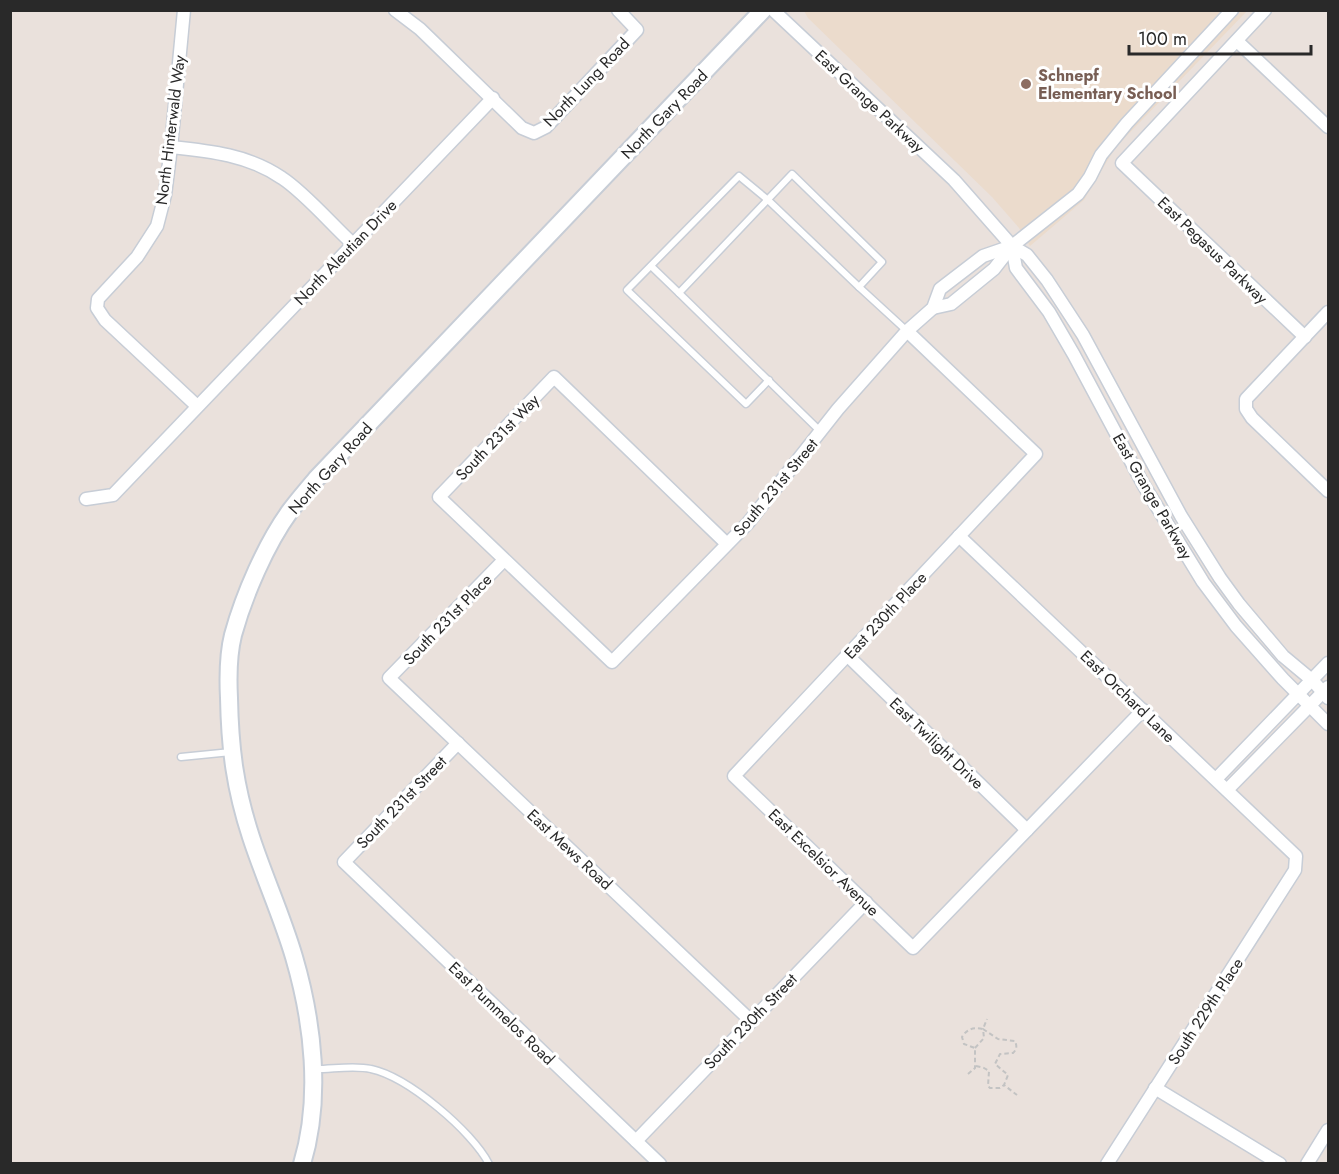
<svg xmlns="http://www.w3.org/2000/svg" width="1339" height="1174" font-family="Jost,sans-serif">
  <rect width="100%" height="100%" fill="#eae1dc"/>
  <path fill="#ebdbcc" d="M804 11H1247L1115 148 1084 200 1030 246 1019 228 992 197 808 18Z"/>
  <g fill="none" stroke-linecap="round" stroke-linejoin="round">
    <defs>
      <g id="service">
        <path d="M651 266 679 293"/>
        <path d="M769 380 746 404 627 290 739 176 768 200 859 287"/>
        <path d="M820 431 679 293 792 174 882 262 859 287 907 331"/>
        <path d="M181 757 231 752"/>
        <path d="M316 1069C333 1069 355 1065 371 1069 408 1077 472 1131 489 1164"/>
      </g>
      <g id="minor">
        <path d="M184 10 171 147 165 195 157 226 137 257 98 299 97 308 105 320 197 406"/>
        <path d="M395 10 420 29 522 128 534 133 546 127 637 30 618 10"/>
        <path d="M773 10 954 180 1012 246 1027 255 1047 280 1083 335 1181 516 1220 578 1239 604 1283 656 1313 681 1328 698"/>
        <path d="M1265 10 1122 163 1305 337"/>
        <path d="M1237 41 1328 127"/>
        <path d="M171 147C210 151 249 155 282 178 305 193 332 225 353 244"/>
        <path d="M1012 246 1016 268 1049 312 1074 355 1143 484 1203 582 1236 626 1283 679 1328 724"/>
        <path d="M933 308 951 304 994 269 1012 246 1078 194 1090 177 1101 155 1127 123 1232 10"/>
        <path d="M1328 312 1246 399V409L1252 418 1328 491"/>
        <path d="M907 331 1036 454 734 776 913 948 1143 710"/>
        <path d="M86 499 113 495 493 98"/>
        <path d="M959 536 1296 856 1295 870 1107 1164"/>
        <path d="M727 544 554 377 439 497 612 662 748 523 838 409 907 331 933 308 940 289 983 256 1012 246"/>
        <path d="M504 560 389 678 750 1020"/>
        <path d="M847 655 1027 830"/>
        <path d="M458 743 344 862 660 1164"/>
        <path d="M1216 779 1328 663"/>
        <path d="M1227 790 1328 687"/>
        <path d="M1155 1088 1280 1164"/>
        <path d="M636 1141 866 902"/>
        <path d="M1307 1164 1328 1130"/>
      </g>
      <path id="secondary" d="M302 1164C322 1098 313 1022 294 957 282 916 264 877 251 837 235 788 230 749 229 698 228 678 228 655 233 635 244 595 266 544 290 511 298 500 307 490 316 479L763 10"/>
    </defs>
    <use href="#service" stroke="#c7cdd6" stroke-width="9"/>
    <use href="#minor" stroke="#c7cdd6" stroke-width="15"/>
    <use href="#secondary" stroke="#c7cdd6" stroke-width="20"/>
    <g stroke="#c3c3c3" stroke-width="2" stroke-dasharray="4.5 3" stroke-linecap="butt">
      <path d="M975 1048 984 1038 983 1029 998 1039 1015 1041C1017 1046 1017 1049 1013 1053L1000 1054 995 1064 1008 1075 1004 1085 1017 1095"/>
      <path d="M976 1066 984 1068 989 1071 988 1086 990 1088H1000L1004 1085"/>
      <path d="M968 1074 975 1068V1048L964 1044 962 1037C967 1029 973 1027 983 1029L987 1019"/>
    </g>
    <use href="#service" stroke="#fff" stroke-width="6"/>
    <use href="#minor" stroke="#fff" stroke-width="12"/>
    <use href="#secondary" stroke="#fff" stroke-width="16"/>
  </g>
  <circle fill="#8d6e63" stroke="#fff" stroke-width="2" cx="1026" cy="84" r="6"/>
  <g text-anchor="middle" stroke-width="6" stroke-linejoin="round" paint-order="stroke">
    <g font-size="16" font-weight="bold" fill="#785e54" stroke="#fff" text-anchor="start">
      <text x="1038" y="81">Schnepf<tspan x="1038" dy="18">Elementary School</tspan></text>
    </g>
    <g font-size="16" fill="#292929" stroke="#fff">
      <text transform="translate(586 82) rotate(-46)" y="6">North Lung Road</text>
      <text transform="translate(870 101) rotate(43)" y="6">East Grange Parkway</text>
      <text transform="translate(664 114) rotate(-46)" y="6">North Gary Road</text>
      <text transform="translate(170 130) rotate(-83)" y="6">North Hinterwald Way</text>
      <text transform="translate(1213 250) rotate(44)" y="6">East Pegasus Parkway</text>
      <text transform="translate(345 252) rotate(-46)" y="6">North Aleutian Drive</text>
      <text transform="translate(497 437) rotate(-46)" y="6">South 231st Way</text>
      <text transform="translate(330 468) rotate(-48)" y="6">North Gary Road</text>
      <text transform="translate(775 487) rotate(-50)" y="6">South 231st Street</text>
      <text transform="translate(1153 496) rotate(60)" y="6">East Grange Parkway</text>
      <text transform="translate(885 615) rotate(-47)" y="6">East 230th Place</text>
      <text transform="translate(447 619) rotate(-46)" y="6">South 231st Place</text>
      <text transform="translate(1128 696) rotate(44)" y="6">East Orchard Lane</text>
      <text transform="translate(937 743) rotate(44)" y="6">East Twilight Drive</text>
      <text transform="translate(401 802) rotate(-46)" y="6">South 231st Street</text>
      <text transform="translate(570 849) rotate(43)" y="6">East Mews Road</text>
      <text transform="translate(824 862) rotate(44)" y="6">East Excelsior Avenue</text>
      <text transform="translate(1205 1011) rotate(-57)" y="6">South 229th Place</text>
      <text transform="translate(502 1013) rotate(44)" y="6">East Pummelos Road</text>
      <text transform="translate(750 1021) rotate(-46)" y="6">South 230th Street</text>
    </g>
  </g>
  <rect width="1339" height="1174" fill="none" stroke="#292929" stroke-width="24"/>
  <path d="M1129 45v9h182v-9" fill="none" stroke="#292929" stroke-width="3"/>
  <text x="1138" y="45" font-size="18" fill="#292929" stroke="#ffffff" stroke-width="4.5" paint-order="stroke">100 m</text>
</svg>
